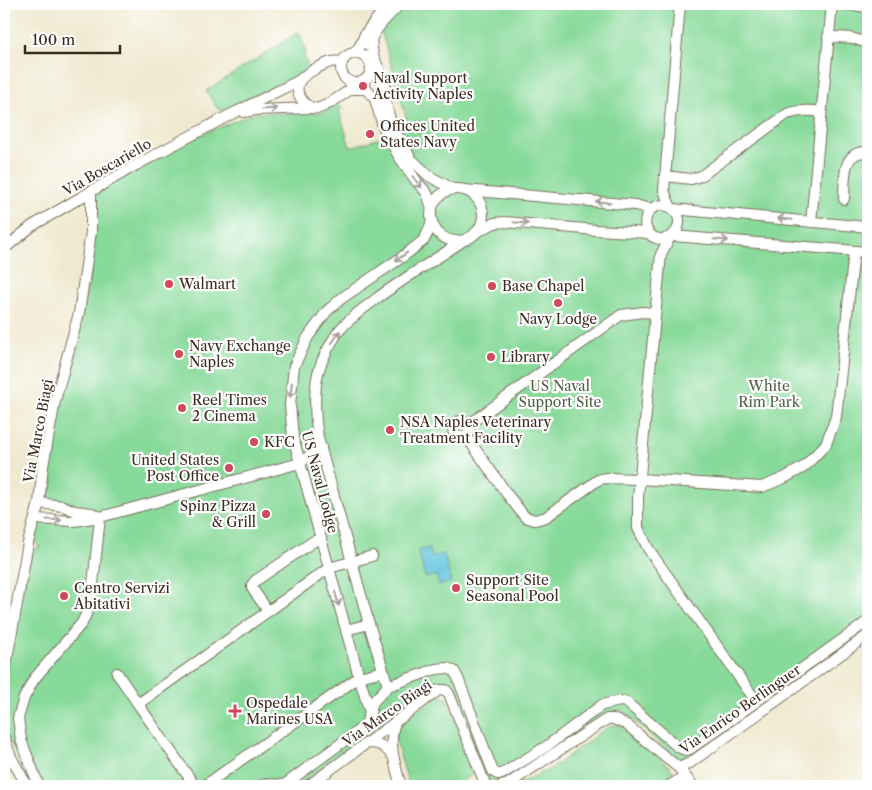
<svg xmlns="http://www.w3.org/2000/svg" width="872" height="790" font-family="'Libre Caslon Text',serif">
  <rect width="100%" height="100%" fill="#fff"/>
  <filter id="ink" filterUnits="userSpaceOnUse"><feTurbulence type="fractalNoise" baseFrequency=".02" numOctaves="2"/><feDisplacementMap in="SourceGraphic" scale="10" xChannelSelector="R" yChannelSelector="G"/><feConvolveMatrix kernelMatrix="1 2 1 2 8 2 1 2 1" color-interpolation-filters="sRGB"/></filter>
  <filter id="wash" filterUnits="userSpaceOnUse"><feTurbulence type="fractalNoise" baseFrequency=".0096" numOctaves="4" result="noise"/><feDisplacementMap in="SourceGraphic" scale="20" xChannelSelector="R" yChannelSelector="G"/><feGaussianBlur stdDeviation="1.12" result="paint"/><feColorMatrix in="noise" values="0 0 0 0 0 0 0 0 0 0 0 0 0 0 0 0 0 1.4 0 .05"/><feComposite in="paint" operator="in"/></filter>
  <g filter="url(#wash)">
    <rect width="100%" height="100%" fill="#efe9cf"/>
    <g fill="#88da9a" stroke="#62825c">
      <path d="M404 4H868V631L683 764 622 710 603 715 545 758 499 784 489 779 449 682 442 679 297 786H30L4 728V691L8 657 31 554 37 548 40 547C31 542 35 533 37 524L39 525 41 519 70 520 71 508 41 505 59 394 77 331 89 282 96 210 94 194 183 142 254 113H321L328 110 337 104 343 107 339 110 350 147 368 142 408 127 406 117 381 30Z"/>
      <path d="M299 32 306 52 304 54 309 70 293 80 240 103 222 110 217 108 206 91Z"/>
      <path d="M438 695 442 697H446L475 773 454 786H409L395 738 398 727 401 722Z"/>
      <path d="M612 725H619L670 767 673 772 669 779 659 786H514L552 768 602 731Z"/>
    </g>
    <path fill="#5ec3db" stroke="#4c767c" d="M429 548 432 557 444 554 451 582 439 585 436 575 425 578 418 551Z"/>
  </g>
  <g filter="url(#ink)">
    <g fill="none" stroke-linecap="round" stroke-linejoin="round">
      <defs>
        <g id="minor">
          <path d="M840 4 868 7"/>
          <path d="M828 37C843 37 855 37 868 44"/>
          <path d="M371 40 373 55 387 89 385 99 391 124 411 159 429 176 453 189"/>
          <path d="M369 46C374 28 388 17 400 4"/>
          <path d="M355 53 361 44 365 34 388 4"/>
          <circle cx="356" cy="68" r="15"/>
          <path d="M342 62C339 62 335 61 331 62 324 64 306 73 301 79 291 91 305 110 319 108 328 106 348 91 355 86"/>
          <path d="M351 89H366L375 99 383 126 398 155 417 182 427 193 432 209"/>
          <path d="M244 112 256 110 312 108"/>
          <path d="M665 176 691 179 701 176 787 114C799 110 809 110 821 112"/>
          <circle cx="457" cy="215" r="26"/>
          <path d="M464 190 635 205 651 209"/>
          <path d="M844 199C845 180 841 150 868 152"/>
          <path d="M670 207C645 197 635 234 659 239 664 240 669 238 673 235 679 230 681 220 677 214 675 210 671 208 670 205 667 200 666 195 664 190L680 4"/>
          <path d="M673 209 868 227"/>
          <path d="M811 222 832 4"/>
          <path d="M475 233 494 223 505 222 596 230 649 233"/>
          <path d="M673 236 868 252"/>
          <path d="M670 237 661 254 638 497V528L649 550 756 701"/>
          <path d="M4 249 32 226 136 165 228 116 300 80"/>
          <circle cx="461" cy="429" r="8"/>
          <path d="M468 425 621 315 643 312 655 313"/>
          <path d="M466 436 507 494 525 517 535 520 546 517 598 480 605 478 639 479 762 487 784 478 804 467 826 444 836 417 854 251"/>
          <path d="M39 503 63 506 75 511 92 513 100 517"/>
          <path d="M35 519 74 521 100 517"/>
          <path d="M268 611 252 588V585L255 581 314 541 321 539"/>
          <path d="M346 630 369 624"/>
          <path d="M117 673 138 704"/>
          <path d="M4 675 28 543 39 503 43 466 55 401 79 313 91 232V191"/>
          <path d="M388 686 369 624 318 438C315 417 313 395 318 373 322 359 330 344 338 332 348 319 363 309 376 299 404 278 435 260 464 240"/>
          <path d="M370 712 359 677 293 437 290 405 294 366 308 337 327 311 342 298 405 255 424 240 429 230 432 221"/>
          <path d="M395 723C387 741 396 768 401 786"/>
          <path d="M4 738 11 757 27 786"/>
          <path d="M367 743C381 743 384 746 393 756"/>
          <path d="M679 768 693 786"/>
          <path d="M39 786 21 740 18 718 24 698 34 679 82 623 91 603 100 517 300 463 321 447"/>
          <path d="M195 786 138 704 329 568 372 556"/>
          <path d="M204 786 359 677 383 671"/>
          <path d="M261 786 265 784 284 785 366 725 373 702 388 686 436 669 448 668 454 671 458 678 490 764 493 771 497 774H502L547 746 602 705 620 701 626 702 678 747 685 750 690 749 868 621"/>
          <path d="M308 786 439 690H446L449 694 486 786"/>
          <path d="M501 786 508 784 607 719H613L627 725 659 752 679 768 690 763 868 635"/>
          <path d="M669 786 685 776"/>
        </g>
      </defs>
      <use href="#minor" stroke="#7a6d5c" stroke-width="12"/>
      <use href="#minor" stroke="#fff" stroke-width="10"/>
    </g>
    <defs><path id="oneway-shaft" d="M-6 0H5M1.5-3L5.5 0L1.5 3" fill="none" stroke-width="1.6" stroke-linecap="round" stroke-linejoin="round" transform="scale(1.25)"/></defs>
    <g stroke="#a79f9a">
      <use href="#oneway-shaft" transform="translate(270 109) rotate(-2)"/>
      <use href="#oneway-shaft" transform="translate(417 182) rotate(51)"/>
      <use href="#oneway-shaft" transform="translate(603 202) rotate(-175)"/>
      <use href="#oneway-shaft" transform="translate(785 219) rotate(-175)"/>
      <use href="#oneway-shaft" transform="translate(521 223) rotate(5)"/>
      <use href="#oneway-shaft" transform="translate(721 240) rotate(5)"/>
      <use href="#oneway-shaft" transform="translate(401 257) rotate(144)"/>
      <use href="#oneway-shaft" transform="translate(336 337) rotate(-56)"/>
      <use href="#oneway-shaft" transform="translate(291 390) rotate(97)"/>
      <use href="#oneway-shaft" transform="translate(54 520) rotate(3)"/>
      <use href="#oneway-shaft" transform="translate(337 599) rotate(75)"/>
    </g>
  </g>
  <g fill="#d1495b" stroke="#fff" stroke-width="2">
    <circle cx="363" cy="86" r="5"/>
    <circle cx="370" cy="134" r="5"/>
    <circle cx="169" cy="284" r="5"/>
    <circle cx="492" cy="286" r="5"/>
    <circle cx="558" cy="303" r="5"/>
    <circle cx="179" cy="354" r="5"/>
    <circle cx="491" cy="357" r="5"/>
    <circle cx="182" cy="408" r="5"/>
    <circle cx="390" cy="430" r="5"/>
    <circle cx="254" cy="442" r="5"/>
    <circle cx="229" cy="468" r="5"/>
    <circle cx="266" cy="514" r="5"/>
    <circle cx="456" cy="588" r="5"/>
    <circle cx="64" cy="596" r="5"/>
    <path d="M232.5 703.5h5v5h5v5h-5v5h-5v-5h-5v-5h5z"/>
  </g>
  <g text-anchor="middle" stroke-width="4.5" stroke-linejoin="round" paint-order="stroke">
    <g font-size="14" fill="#3b2a1e" stroke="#fff" text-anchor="start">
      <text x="373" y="83">Naval Support<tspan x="373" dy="16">Activity Naples</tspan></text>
      <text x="380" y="131">Offices United<tspan x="380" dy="16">States Navy</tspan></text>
      <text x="179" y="289">Walmart</text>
      <text x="502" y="291">Base Chapel</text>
      <text x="558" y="324" text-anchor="middle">Navy Lodge</text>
      <text x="189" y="351">Navy Exchange<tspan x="189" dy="16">Naples</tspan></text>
      <text x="501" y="362">Library</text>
      <text x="192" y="405">Reel Times<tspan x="192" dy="16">2 Cinema</tspan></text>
      <text x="400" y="427">NSA Naples Veterinary<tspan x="400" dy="16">Treatment Facility</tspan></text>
      <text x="264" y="447">KFC</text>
      <text x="219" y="465" text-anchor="end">United States<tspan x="219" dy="16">Post Office</tspan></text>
      <text x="256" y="511" text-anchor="end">Spinz Pizza<tspan x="256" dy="16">&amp; Grill</tspan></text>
      <text x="466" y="585">Support Site<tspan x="466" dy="16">Seasonal Pool</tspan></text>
      <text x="74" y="593">Centro Servizi<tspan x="74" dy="16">Abitativi</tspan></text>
      <text x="246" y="708">Ospedale<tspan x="246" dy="16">Marines USA</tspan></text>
    </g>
    <g font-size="14" fill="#3b2a1e" stroke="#fff">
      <text transform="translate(107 167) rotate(-30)" y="5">Via Boscariello</text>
      <text transform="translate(38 431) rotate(-79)" y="5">Via Marco Biagi</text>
      <text transform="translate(320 482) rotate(75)" y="5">US Naval Lodge</text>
      <text transform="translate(740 709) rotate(-35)" y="5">Via Enrico Berlinguer</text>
      <text transform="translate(387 713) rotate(-35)" y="5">Via Marco Biagi</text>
    </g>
    <g font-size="14" fill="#525f43" stroke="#fff">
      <text x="560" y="391">US Naval<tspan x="560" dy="16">Support Site</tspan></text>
      <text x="769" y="391">White<tspan x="769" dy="16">Rim Park</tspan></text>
    </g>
  </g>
  <rect width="872" height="790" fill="none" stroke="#fff" stroke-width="20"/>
  <path d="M25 45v8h95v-8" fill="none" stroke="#3b2a1e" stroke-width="2.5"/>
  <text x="32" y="45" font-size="15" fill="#3b2a1e" stroke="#ffffff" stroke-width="4" paint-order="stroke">100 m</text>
</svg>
